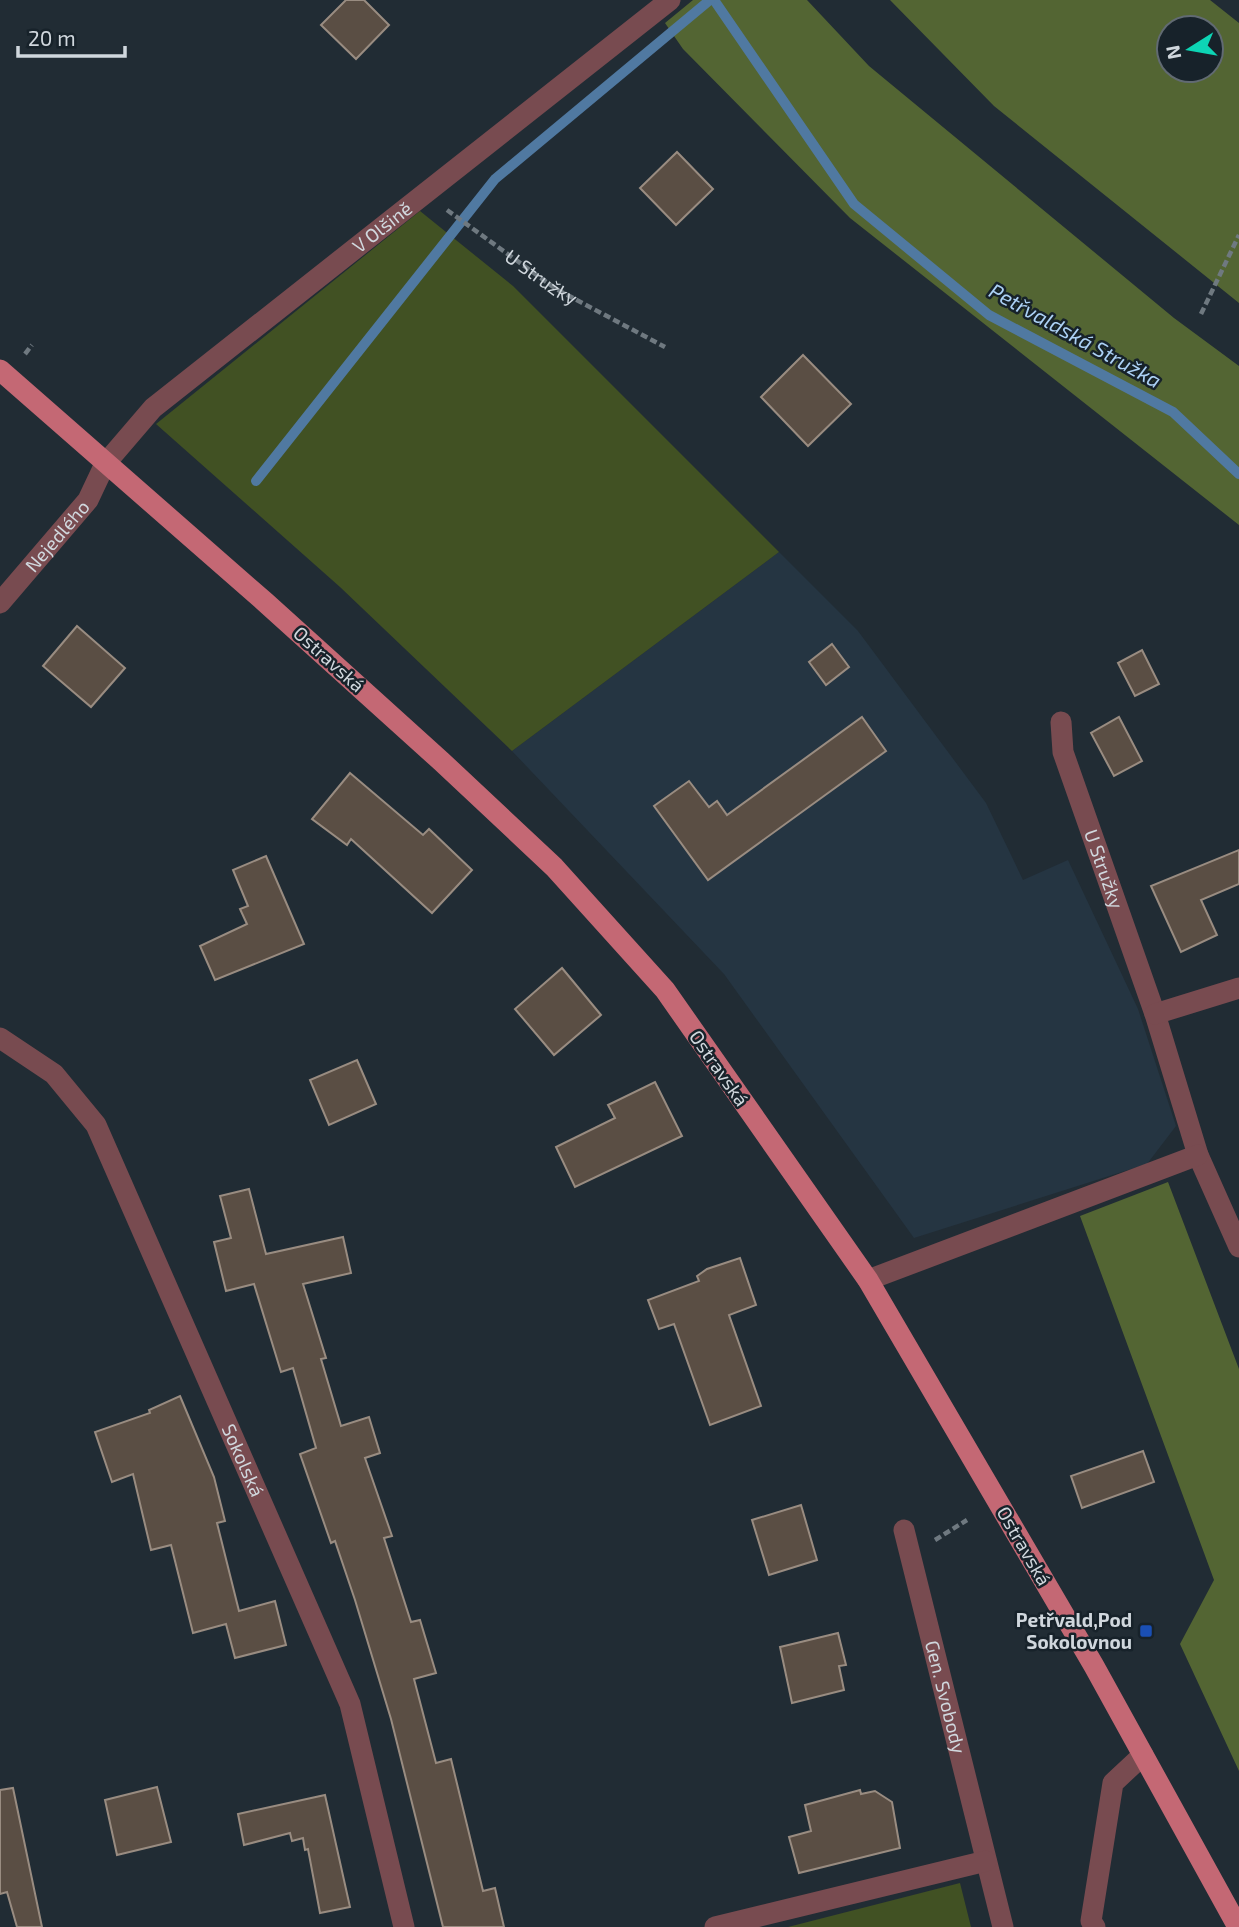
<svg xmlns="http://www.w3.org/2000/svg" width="1239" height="1927" font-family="'Exo 2',sans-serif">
  <rect width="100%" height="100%" fill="#212c34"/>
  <path fill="#253542" d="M779 552 858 631 986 803 1023 880 1068 860 1138 1009 1176 1126 1147 1164 914 1238 724 974 512 751Z"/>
  <g fill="#415123">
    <path d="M420 211 513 286 779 552 512 751 340 587 156 424Z"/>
    <path d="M960 1883 971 1927H788Z"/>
  </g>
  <g fill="#536533" fill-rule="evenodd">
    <path d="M693 0H807L869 66 1174 318 1239 366V525L850 218 683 49 665 23Z"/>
    <path d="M890 0H1210L1239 23V303L994 106ZM1211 28V70H1169V28Z"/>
    <path d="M1168 1182 1239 1369V1771L1180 1644 1214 1580 1080 1216Z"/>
  </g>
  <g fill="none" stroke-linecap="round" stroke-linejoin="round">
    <g stroke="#5079a1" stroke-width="10">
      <path d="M714 0 854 204 989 315 1173 412 1239 474"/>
      <path d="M256 481 495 179 710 0"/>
    </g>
  </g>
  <g fill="#5a4e44" stroke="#998c81" stroke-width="2">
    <path d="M346 0H364L389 25 356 59 321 25Z"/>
    <path d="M677 152 713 189 676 225 640 188Z"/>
    <path d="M803 355 851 404 808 446 761 397Z"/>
    <path d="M77 626 125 668 91 707 43 666Z"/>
    <path d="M832 644 849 667 826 685 809 662Z"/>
    <path d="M1142 650 1159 684 1135 696 1118 663Z"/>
    <path d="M862 717 886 751 708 880 654 806 689 781 709 807 717 801 727 815Z"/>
    <path d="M1119 717 1142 761 1114 776 1091 733Z"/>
    <path d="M350 773 423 835 429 829 472 870 432 913 351 839 347 845 312 819Z"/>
    <path d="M1239 850V884L1201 900 1217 935 1181 952 1151 886Z"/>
    <path d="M266 856 304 944 215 980 200 946 247 924 240 909 248 906 233 870Z"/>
    <path d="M562 968 601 1015 554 1055 515 1009Z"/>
    <path d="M357 1060 376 1104 329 1125 310 1080Z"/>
    <path d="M655 1082 682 1136 575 1187 556 1147 615 1118 608 1105Z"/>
    <path d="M249 1189 266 1254 343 1237 351 1273 303 1284 326 1358 321 1359 341 1426 369 1417 380 1453 365 1458 392 1536 384 1538 411 1622 420 1620 436 1673 414 1679 436 1763 451 1759 483 1891 495 1888 504 1927H443L391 1719 355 1600 335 1541 331 1543 300 1454 316 1448 293 1368 281 1372 254 1284 226 1291 214 1242 231 1238 220 1196Z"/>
    <path d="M740 1258 756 1305 729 1315 761 1406 710 1425 674 1324 659 1329 648 1300 699 1281 697 1276 707 1269Z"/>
    <path d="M180 1396 214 1477 225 1521 217 1523 239 1611 275 1601 286 1645 235 1658 226 1624 193 1633 171 1545 151 1550 133 1474 112 1482 95 1432 150 1413 149 1410Z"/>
    <path d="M1143 1451 1154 1482 1082 1508 1071 1476Z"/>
    <path d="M801 1505 817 1560 769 1575 752 1520Z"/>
    <path d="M838 1633 846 1665 839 1666 844 1690 792 1703 780 1647Z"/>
    <path d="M157 1787 171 1842 117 1855 105 1800Z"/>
    <path d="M13 1788 42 1927H17L7 1892 0 1894V1790Z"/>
    <path d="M860 1790 861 1794 875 1791 892 1802 900 1848 799 1873 789 1837 811 1831 805 1805Z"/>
    <path d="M325 1795 350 1907 320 1913 308 1849 305 1850 303 1838 292 1841 290 1833 244 1845 238 1814Z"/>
  </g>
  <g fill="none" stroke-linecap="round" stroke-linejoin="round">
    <g stroke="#6f7980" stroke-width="4.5" stroke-dasharray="7 3.5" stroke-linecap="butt">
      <path id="s1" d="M447 210 556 289 665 347"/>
      <path d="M1201 314 1239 235"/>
      <path d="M25 354 32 345"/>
      <path d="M935 1540 967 1520"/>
    </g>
    <g stroke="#784b50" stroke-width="21">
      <path id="s2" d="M0 603 88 500 105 464 153 408 670 0"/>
      <path id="s3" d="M1061 722 1063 752 1155 1014 1198 1155 1239 1247"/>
      <path d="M1155 1014 1239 988"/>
      <path id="s4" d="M0 1038 54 1074 96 1125 350 1704 404 1927"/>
      <path d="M868 1280 1198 1155"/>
      <path id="s5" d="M904 1530 1003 1927"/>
      <path d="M715 1927 986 1861"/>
      <path d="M1095 1927 1091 1921 1113 1783 1143 1755"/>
    </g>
    <path stroke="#c46874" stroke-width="21" d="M0 370 265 602 441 761 554 867 665 990 868 1280 1094 1666 1238 1927"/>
  </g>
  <rect fill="#1a4fb4" stroke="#17222a" stroke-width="2.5" x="1139" y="1624" width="14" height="14" rx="3.5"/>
  <g text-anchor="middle" stroke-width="5" stroke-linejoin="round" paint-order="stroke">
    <g font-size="19" fill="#d0d7dd" stroke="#17222a">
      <text dy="7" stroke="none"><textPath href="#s2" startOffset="541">V Olšině</textPath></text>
      <text dy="7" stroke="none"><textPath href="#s1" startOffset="116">U Stružky</textPath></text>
      <text dy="7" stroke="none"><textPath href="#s2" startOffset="88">Nejedlého</textPath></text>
      <text transform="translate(329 659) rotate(42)" y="7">Ostravská</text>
      <text dy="7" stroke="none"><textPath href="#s3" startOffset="154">U Stružky</textPath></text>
      <text transform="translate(719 1068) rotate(55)" y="7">Ostravská</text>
      <text dy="7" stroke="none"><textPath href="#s4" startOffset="497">Sokolská</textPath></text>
      <text transform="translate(1024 1546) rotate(60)" y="7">Ostravská</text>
      <text dy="7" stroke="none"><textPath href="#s5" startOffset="172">Gen. Svobody</textPath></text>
    </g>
    <g font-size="19" font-weight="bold" fill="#d0d7dd" stroke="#17222a" text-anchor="end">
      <text x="1132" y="1627">Petřvald,Pod<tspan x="1132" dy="22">Sokolovnou</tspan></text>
    </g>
    <g font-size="21" font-style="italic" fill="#acd1f5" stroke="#17222a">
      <text transform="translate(1075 336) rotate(29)" y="7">Petřvaldská Stružka</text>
    </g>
  </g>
  <g transform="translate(1190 49) rotate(259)"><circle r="33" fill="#17222a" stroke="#616a72" stroke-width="2"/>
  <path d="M0-5L12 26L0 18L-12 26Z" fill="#0dd5b5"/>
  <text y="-10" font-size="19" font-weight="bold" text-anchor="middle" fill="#d0d7dd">N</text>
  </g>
  <path d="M18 46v10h107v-10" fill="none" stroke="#d0d7dd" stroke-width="3.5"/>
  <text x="28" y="46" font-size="21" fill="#d0d7dd" stroke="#17222a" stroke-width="5" paint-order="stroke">20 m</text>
</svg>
